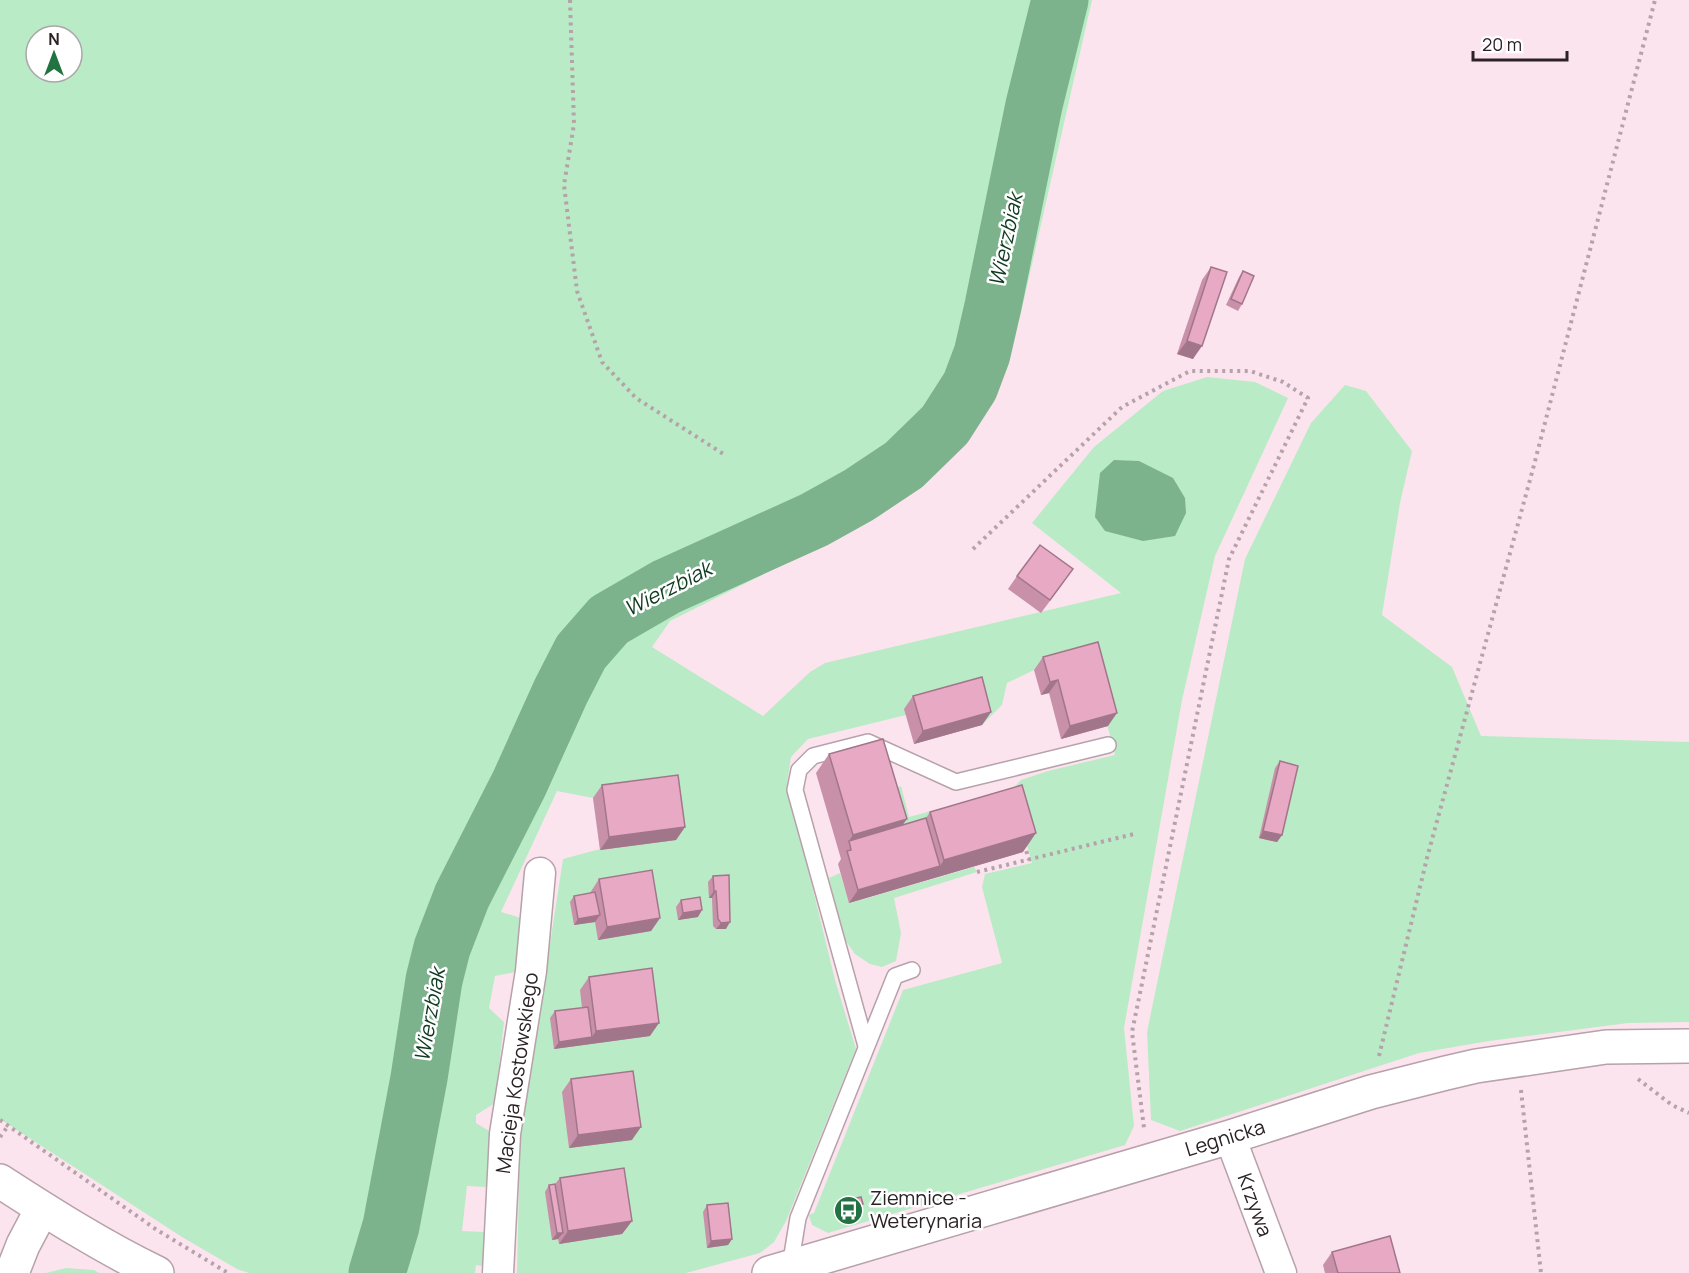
<svg xmlns="http://www.w3.org/2000/svg" width="1689" height="1273" font-family="Manrope,sans-serif">
  <rect width="100%" height="100%" fill="#fce4ee"/>
  <g fill="#b9ebc6" fill-rule="evenodd">
    <path d="M0 0H1047L1014 146 1001 225 982 312 971 355 954 396 908 448 861 481 767 529 665 575 625 597 579 631 537 710 484 820 438 907 416 999 375 1273H249L237 1269 182 1237 0 1119ZM36 36H72V72H36Z"/>
    <path d="M1072 0H1092L1020 317 999 376 974 426 908 490 820 546 670 621 652 647 763 716 810 672 825 663 1121 593 1032 523 1094 447 1163 391 1207 377 1255 382 1288 398 1215 556 1182 700 1124 1028 1134 1126 1125 1145 828 1233 812 1225 809 1215 814 1213 903 990 1002 963 982 887 985 874 1032 863 1011 790 1021 780 1048 771 1115 755 1089 655 1034 670 1007 683 1002 705 982 725 973 690 906 715 808 739 791 757 787 783 835 980 856 1049 786 1221 774 1242 760 1253 686 1273H517L520 1139 563 859 600 849 593 798 557 791 501 912 521 918 520 971 495 976 489 1008 504 1022 495 1103 476 1115V1123L491 1132 487 1187 467 1186 462 1231 485 1232 483 1266 476 1265 475 1273H398L454 936 613 630 635 612 797 540 862 504 928 458 971 407 998 336 1036 138Z"/>
    <path d="M1345 385 1366 391 1412 451 1400 503 1382 615 1452 667 1481 736 1689 742V1022L1628 1023 1489 1041 1419 1053 1180 1131 1151 1120 1147 1032 1245 559 1311 423Z"/>
    <path d="M901 786 909 817 946 807 956 820 893 838 880 794Z"/>
    <path d="M974 867 977 872 894 898 901 933 896 961 882 967 870 964 855 954 843 937 829 878 840 873 850 903Z"/>
    <path d="M66 1268 94 1270 99 1273H46Z"/>
  </g>
  <path fill="#7cb38c" d="M1114 460 1139 461 1173 478 1185 498 1186 513 1175 536 1143 541 1105 531 1095 517 1100 473Z"/>
  <g fill="none" stroke-linecap="round" stroke-linejoin="round">
    <path stroke="#7cb38c" stroke-width="57" d="M377 1273 391 1226 419 1078 434 980 442 948 462 896 519 784 561 691 581 652 609 620 666 587 814 520 859 495 904 465 945 425 970 386 982 354 993 306 1034 105 1060 0"/>
    <defs>
      <g id="service">
        <path d="M866 1046 795 790 799 770 813 756 868 742 956 782 1108 745"/>
        <path d="M790 1267 798 1218 895 976 912 970"/>
      </g>
      <g id="minor">
        <path d="M1230 1137 1281 1273"/>
        <path d="M498 1273 505 1134 531 971 540 873"/>
      </g>
      <g id="tertiary">
        <path d="M0 1181C51 1214 103 1247 157 1273"/>
        <path d="M12 1273 23 1245 42 1209"/>
        <path d="M769 1273 1230 1137 1371 1092 1446 1073 1476 1066 1606 1047 1689 1046"/>
      </g>
    </defs>
    <use href="#service" stroke="#b7a1aa" stroke-width="18"/>
    <use href="#minor" stroke="#b7a1aa" stroke-width="33"/>
    <use href="#tertiary" stroke="#b7a1aa" stroke-width="36"/>
    <g stroke="#b5a2aa" stroke-width="4" stroke-dasharray="3 4.5" stroke-linecap="butt">
      <path d="M570 0 574 124 564 185 577 291 602 362 636 398 725 455"/>
      <path d="M973 549 1122 407 1190 371H1250L1283 382 1308 398 1229 559 1132 1032 1144 1128"/>
      <path d="M1024 844 1029 860"/>
      <path d="M977 872 1134 834"/>
      <path d="M1379 1056 1427 858 1534 465 1655 0"/>
      <path d="M1638 1079 1672 1105 1689 1113"/>
      <path d="M1521 1090 1541 1273"/>
      <path d="M0 1120 157 1230 228 1273"/>
      <path d="M0 1137 8 1126"/>
    </g>
    <use href="#service" stroke="#fff" stroke-width="15"/>
    <use href="#minor" stroke="#fff" stroke-width="30"/>
    <use href="#tertiary" stroke="#fff" stroke-width="33"/>
  </g>
  <g fill="#c891a9">
    <path d="M1211 267 1193 359 1177 354 1202 280Z"/>
    <path d="M1243 271 1242 304 1238 311 1226 305 1239 277Z"/>
    <path d="M1017 576 1064 582 1041 613 1008 589Z"/>
    <path d="M1043 657 1108 726 1061 739 1049 693 1041 695 1034 670Z"/>
    <path d="M913 696 991 712 982 725 914 744 904 709Z"/>
    <path d="M829 754 902 825 926 818 930 812 1023 852 849 903 838 864 841 859 816 773Z"/>
    <path d="M1280 761 1282 835 1277 842 1259 838 1275 768Z"/>
    <path d="M602 785 685 827 676 840 600 850 593 798Z"/>
    <path d="M713 876 726 929H716L713 926 712 898H709L708 882Z"/>
    <path d="M599 879 660 918 651 931 598 940 595 922 574 925 570 902 574 896 590 893Z"/>
    <path d="M681 900 698 917 678 920 676 907Z"/>
    <path d="M589 977 650 1036 554 1049 550 1018 555 1011 582 1008 580 990Z"/>
    <path d="M571 1079 632 1140 569 1148 562 1092Z"/>
    <path d="M560 1178 632 1221 622 1234 559 1244 558 1239 552 1240 545 1192 549 1185 555 1184Z"/>
    <path d="M845 1201 858 1211 843 1215 841 1208Z"/>
    <path d="M707 1205 732 1239 728 1245 707 1248 703 1212Z"/>
    <path d="M1332 1252 1400 1273H1325L1323 1265Z"/>
  </g>
  <g fill="#a2768a">
    <path d="M1187 341 1202 346 1193 359 1177 354Z"/>
    <path d="M1058 680 1049 693 1041 695 1050 682Z"/>
    <path d="M991 712 982 725 914 744 923 731Z"/>
    <path d="M1117 713 1108 726 1061 739 1070 726Z"/>
    <path d="M907 819 893 838 851 850 849 841 840 854 853 835Z"/>
    <path d="M685 827 676 840 600 850 609 837Z"/>
    <path d="M1263 831 1282 835 1277 842 1259 838Z"/>
    <path d="M1036 833 1023 852 849 903 858 890 940 866 944 860Z"/>
    <path d="M714 891H716L712 898H709Z"/>
    <path d="M702 910 698 917 678 920 683 913Z"/>
    <path d="M600 915 595 922 574 925 578 919Z"/>
    <path d="M660 918 651 931 598 940 607 927Z"/>
    <path d="M730 922 726 929H716L721 923Z"/>
    <path d="M659 1023 650 1036 554 1049 559 1042 592 1037 596 1031Z"/>
    <path d="M641 1127 632 1140 569 1148 578 1135Z"/>
    <path d="M863 1204 858 1211 843 1215 848 1208Z"/>
    <path d="M632 1221 622 1234 559 1244 568 1231Z"/>
    <path d="M557 1233H563L558 1239 552 1240Z"/>
    <path d="M732 1239 728 1245 707 1248 711 1241Z"/>
  </g>
  <g fill="#e8a9c5" stroke="#a2768a" stroke-width="1.5">
    <path d="M1211 267 1227 272 1202 346 1187 341Z"/>
    <path d="M1243 271 1254 276 1242 304 1231 299Z"/>
    <path d="M1040 545 1073 569 1050 600 1017 576Z"/>
    <path d="M1098 642 1117 713 1070 726 1058 680 1050 682 1043 657Z"/>
    <path d="M982 677 991 712 923 731 913 696Z"/>
    <path d="M883 739 907 819 853 835 829 754Z"/>
    <path d="M1280 761 1298 766 1282 835 1263 831Z"/>
    <path d="M678 775 685 827 609 837 602 785Z"/>
    <path d="M1022 785 1036 833 944 860 930 812Z"/>
    <path d="M926 818 940 866 858 890 847 851 851 850 849 841Z"/>
    <path d="M652 870 660 918 607 927 599 879Z"/>
    <path d="M729 875 730 922 721 923 718 919 716 891H714L713 876Z"/>
    <path d="M595 892 600 915 578 919 574 896Z"/>
    <path d="M700 897 702 910 683 913 681 900Z"/>
    <path d="M652 968 659 1023 596 1031 589 977Z"/>
    <path d="M588 1007 592 1037 559 1042 555 1011Z"/>
    <path d="M633 1071 641 1127 578 1135 571 1079Z"/>
    <path d="M624 1168 632 1221 568 1231 560 1178Z"/>
    <path d="M555 1184 563 1233H557L549 1185Z"/>
    <path d="M861 1197 863 1204 848 1208 845 1201Z"/>
    <path d="M728 1203 732 1239 711 1241 707 1205Z"/>
    <path d="M1390 1236 1400 1273H1338L1332 1252Z"/>
  </g>
  <defs>
    <symbol id="bus-disc" viewBox="-11 -11 22 22"><circle r="9.5" fill="#227242" stroke="#fff"/><path d="M-5-6H5V4H4V6H2V4H-2V6H-4V4H-5ZM-3.5-4V0h7V-4ZM-3.5 1.2v1.5H-2V1.2ZM2 1.2v1.5H3.5V1.2Z" fill="#fff"/></symbol>
  </defs>
  <g fill-rule="evenodd">
    <use href="#bus-disc" x="832" y="1194" width="33" height="33"/>
  </g>
  <g text-anchor="middle" stroke-width="5" stroke-linejoin="round" paint-order="stroke">
    <g font-size="20" fill="#2b2226" stroke="#fff">
      <text transform="translate(517 1073) rotate(-82)" y="7">Macieja Kostowskiego</text>
      <text transform="translate(1225 1138) rotate(-17)" y="7">Legnicka</text>
      <text transform="translate(1255 1205) rotate(70)" y="7">Krzywa</text>
    </g>
    <g font-size="20" fill="#2b2226" stroke="#fff" text-anchor="start">
      <text x="870" y="1205">Ziemnice -<tspan x="870" dy="23">Weterynaria</tspan></text>
    </g>
    <g font-size="21" font-style="italic" fill="#0f3a20" stroke="#fff">
      <text transform="translate(1006 240) rotate(-78)" y="7">Wierzbiak</text>
      <text transform="translate(668 589) rotate(-27)" y="7">Wierzbiak</text>
      <text transform="translate(430 1015) rotate(-80)" y="7">Wierzbiak</text>
    </g>
  </g>
  <g transform="translate(54 54)"><circle r="28" fill="#ffffff" stroke="#aaa7a8" stroke-width="1.5"/>
  <path d="M0-4.5L10 22L0 15L-10 22Z" fill="#227242"/>
  <text y="-9" font-size="16" font-weight="bold" text-anchor="middle" fill="#2b2226">N</text>
  </g>
  <path d="M1473 51v9h94v-9" fill="none" stroke="#2b2226" stroke-width="3"/>
  <text x="1482" y="51" font-size="18" fill="#2b2226" stroke="#ffffff" stroke-width="4.5" paint-order="stroke">20 m</text>
</svg>
